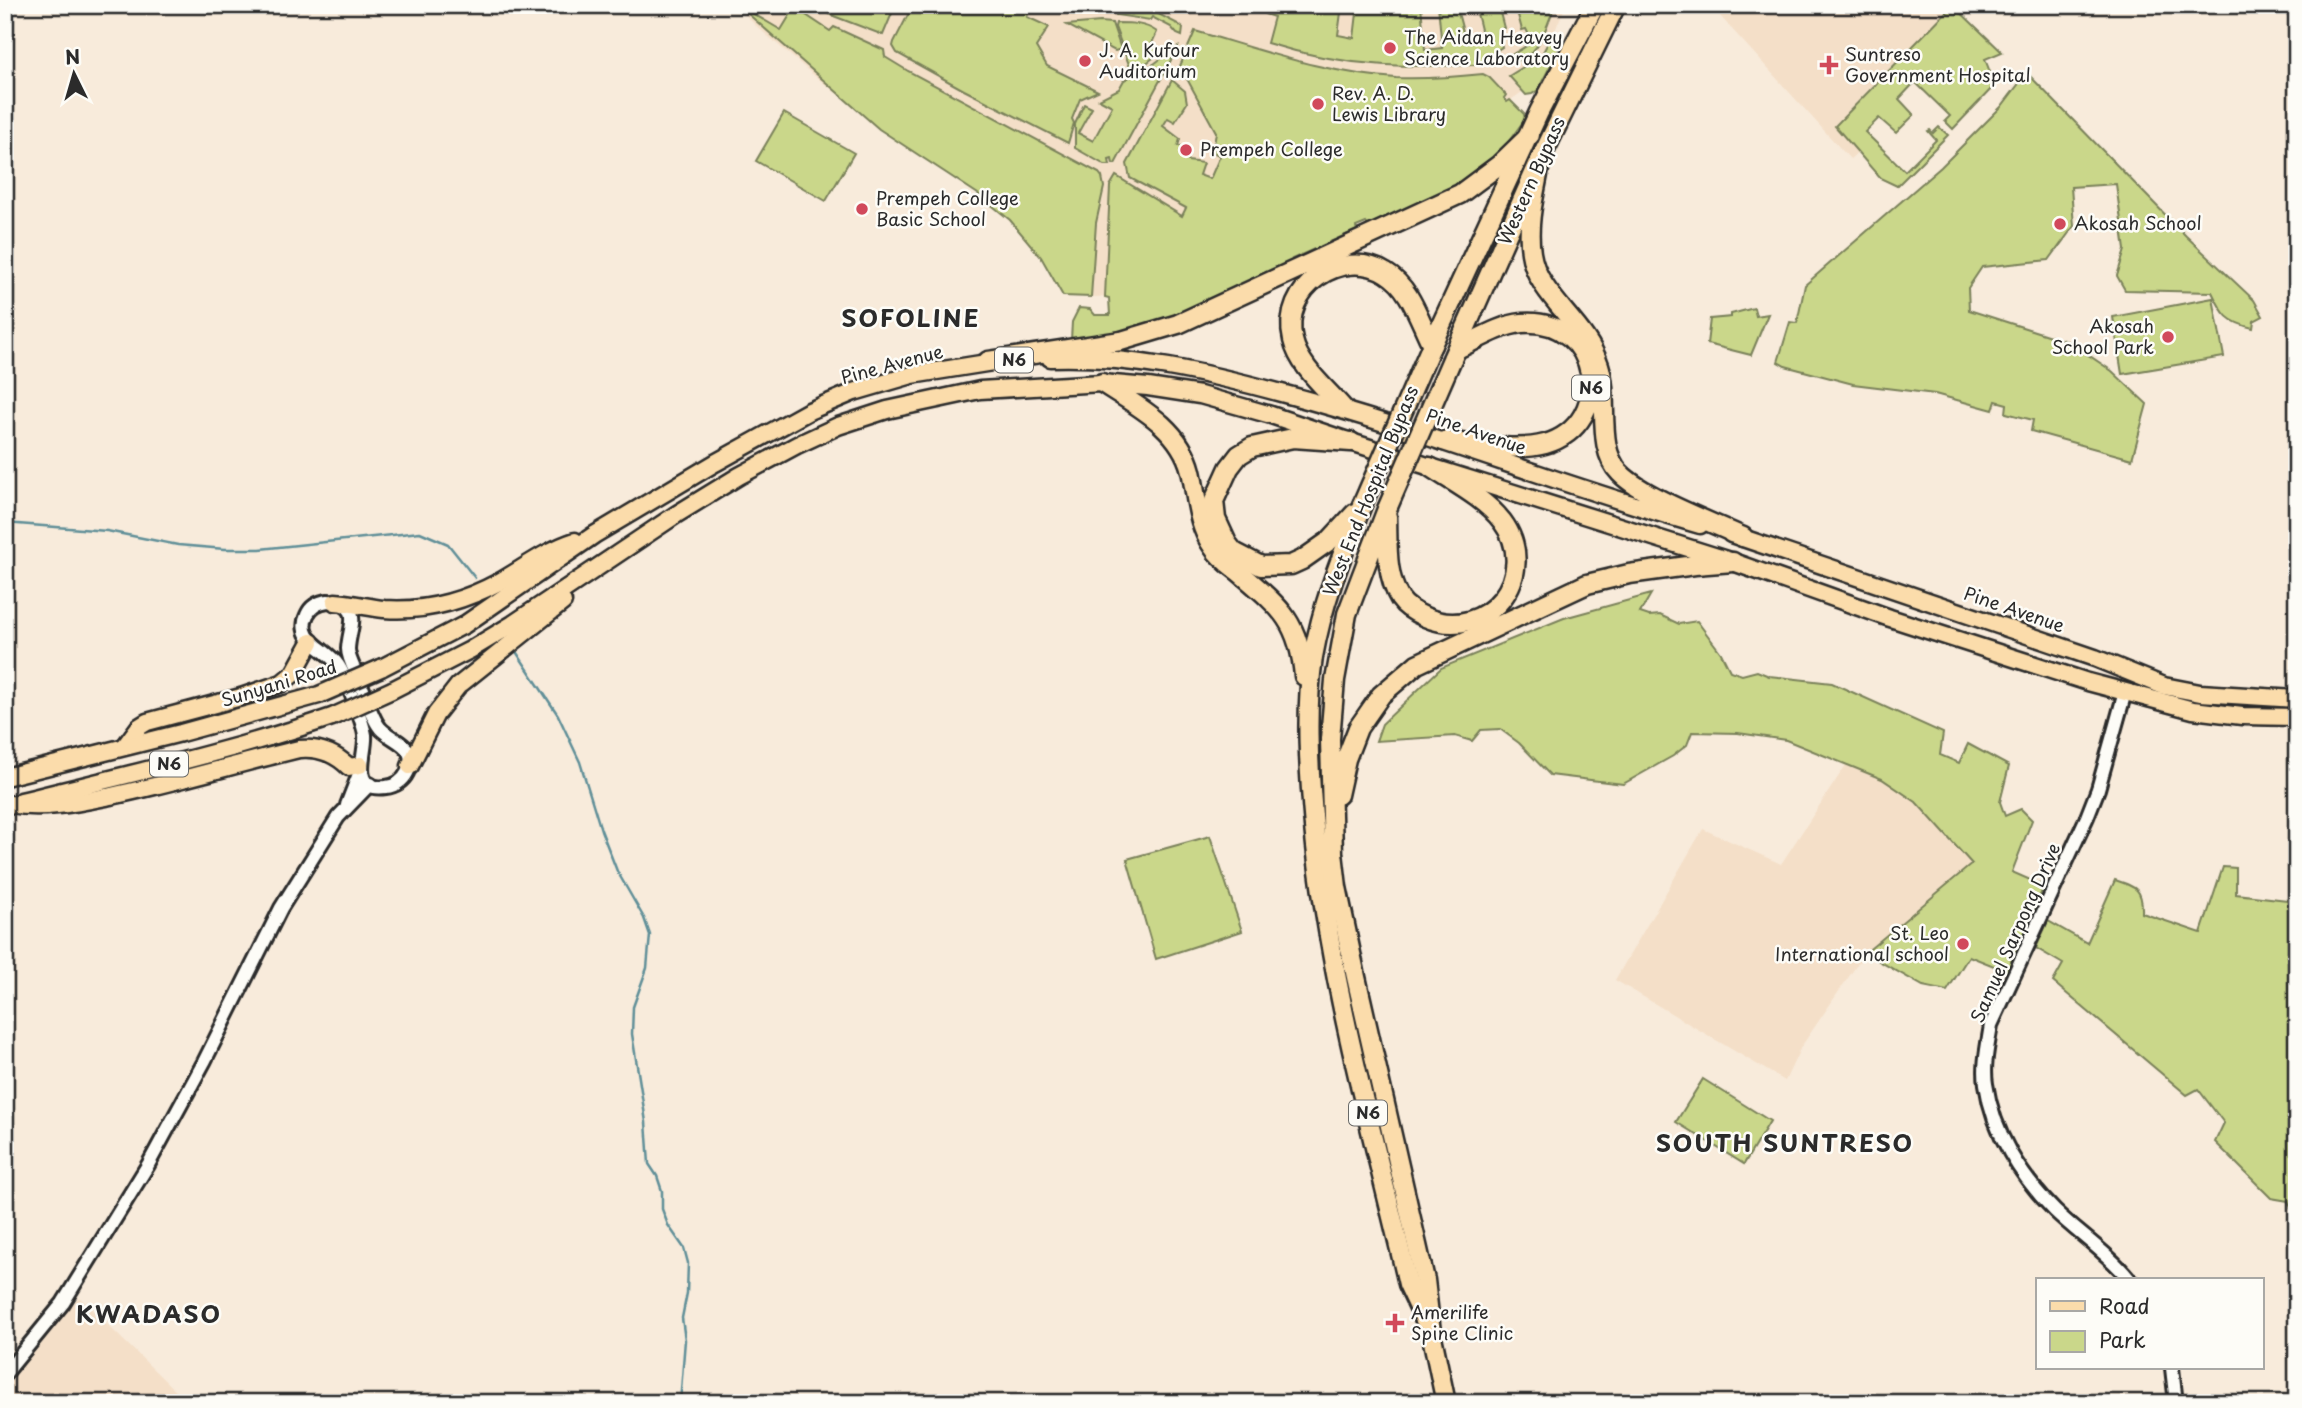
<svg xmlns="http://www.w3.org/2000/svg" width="2302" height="1408" font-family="'Playpen Sans',sans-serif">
  <rect width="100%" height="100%" fill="#f8ebdb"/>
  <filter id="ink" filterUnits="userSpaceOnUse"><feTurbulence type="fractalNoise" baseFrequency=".0143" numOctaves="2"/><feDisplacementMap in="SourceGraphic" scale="14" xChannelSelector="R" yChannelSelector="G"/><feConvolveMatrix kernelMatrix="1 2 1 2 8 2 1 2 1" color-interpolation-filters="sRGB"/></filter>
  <g filter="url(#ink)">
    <g fill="#f4dfc8">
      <path d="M736 5H1566L1531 86 1512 99V111L1135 295 1093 297 1087 295 1044 257 997 205 853 106 811 73 755 25Z"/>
      <path d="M1710 5H1953L1835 125 1858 152 1850 159Z"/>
      <path d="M1846 765 1882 779 1916 802 1973 864 1865 953 1801 1047 1785 1081 1615 980 1703 829 1781 864Z"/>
      <path d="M79 1297 188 1403H5V1383Z"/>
    </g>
    <g fill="#cad78a" stroke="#7a815a" stroke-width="2">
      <path d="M738 5H755L752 13 781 30 790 15 783 11 786 5H800L807 9 806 15 830 31 834 27 884 50 885 57 908 71 1099 173 1102 177 1104 187 1096 223 1091 297 1063 296 1041 257 1010 220 978 194 879 129Z"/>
      <path d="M816 5H881L893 11 883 35 831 15Z"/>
      <path d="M913 5H943L950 9 954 5H1031L1027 17 1049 27 1036 47 1047 66 1098 91 1080 99 1072 119 1074 123 1068 143 964 90 897 53 893 46 894 42Z"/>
      <path d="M1134 5H1141L1178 24 1183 28 1182 36 1177 34 1171 27 1152 17 1150 20 1116 15V8L1132 14 1136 7Z"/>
      <path d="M1268 5H1342L1338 35 1354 38 1358 5H1366V11L1413 10V5H1421L1425 50 1442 48 1438 5H1456L1466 43 1483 38 1475 5H1498L1504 28 1498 30 1502 47 1494 52 1498 64C1414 68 1349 69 1267 43L1274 17 1265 14Z"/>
      <path d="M1542 5H1555C1545 30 1539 60 1508 63V58C1515 51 1525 49 1532 41L1526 29 1522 30 1518 15Z"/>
      <path d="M1953 5 2002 52 1985 59 1995 85 1953 129 1945 121 1950 116 1915 82 1899 99 1914 115 1896 133 1879 118 1865 132 1905 171 1936 140 1928 131 1930 130 1933 133 1939 127 1948 135 1897 186 1880 178 1835 126Z"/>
      <path d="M1100 22 1112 23 1121 49 1115 51 1067 25Z"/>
      <path d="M1116 23C1131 23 1145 23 1157 32L1151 45 1162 51 1135 72 1131 70 1115 27Z"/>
      <path d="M1195 31C1261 50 1327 74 1396 78 1425 79 1455 77 1483 74L1489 77 1506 95 1504 98 1507 102 1510 100 1524 114 1525 119 1506 145 1480 174 1370 228 1366 223 1356 227 1357 230 1321 246 1324 252 1317 255 1314 249 1292 259 1294 265 1163 324 1109 337 1071 340 1072 322 1079 308 1090 309 1095 315H1110L1109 298 1105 297 1110 186 1116 176 1182 216 1186 208 1130 178 1127 164 1172 80 1185 91 1187 103 1175 122 1168 118 1163 126 1180 139 1178 146H1184V154L1188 161 1203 163 1199 175 1210 179 1220 156 1213 152 1216 132 1180 66Z"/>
      <path d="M1551 37 1563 41 1538 90 1532 94 1526 95 1509 76 1541 56Z"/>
      <path d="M1178 47 1115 164H1113L1112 159 1109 160 1110 165H1105L1075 148V124L1084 104 1092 108 1078 133 1093 141 1112 106 1099 99 1119 89 1124 80 1154 64 1173 49Z"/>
      <path d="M2027 73 2186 236 2254 300 2263 316 2254 321 2253 328C2227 322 2223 315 2212 292L2125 290 2117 276 2125 250 2116 184 2071 187 2074 226 2049 260 1982 267 1968 288 1969 310 2069 342 2112 371 2147 404 2132 459 2031 431 2033 420 2006 413 2007 404 1996 401 1993 410 1935 394 1853 384 1785 366 1778 362 1790 322 1797 323 1805 285 1941 167 2001 107Z"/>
      <path d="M784 113 854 153 826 201 756 161Z"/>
      <path d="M2213 298 2224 357 2122 374 2113 317Z"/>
      <path d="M1754 308 1756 316 1768 314 1751 355 1707 344 1710 319 1731 317V314Z"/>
      <path d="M1651 594 1640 613 1649 616 1660 615 1679 624 1697 621 1721 653 1730 671 1742 675 1757 671 1769 676 1832 683 1943 733 1940 755 1959 763 1968 744 2009 766 2000 802 2005 816 2021 809 2032 820 2012 872 2044 886 2009 972 1969 956 1947 991 1923 986 1865 953 1972 864 1916 802 1882 779 1786 740 1738 733 1692 732 1687 745 1673 756 1623 784 1550 775 1519 743 1500 729 1481 730 1472 741 1455 736 1376 741 1382 724 1441 668 1564 618Z"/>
      <path d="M1210 836 1242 931 1156 959 1127 859Z"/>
      <path d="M2223 867 2236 868V894L2297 901V1222L2288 1201 2271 1198 2215 1142 2224 1123 2198 1089 2187 1095 2053 982 2063 964 2036 948 2048 921 2087 943 2115 880C2136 887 2143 889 2142 913L2201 933Z"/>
      <path d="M1703 1079 1770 1121 1744 1164 1676 1122Z"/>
    </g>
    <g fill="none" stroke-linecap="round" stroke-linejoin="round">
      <g stroke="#608f98" stroke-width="2.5">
        <path d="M5 523 107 531 178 545 225 549H260L420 532 448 544 475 578"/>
        <path d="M515 650 558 715 580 762 601 830 617 871 644 918 650 935 647 968 633 1007 632 1034 646 1122 649 1164 657 1176 662 1191V1209L668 1225 684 1248 688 1263 687 1293 682 1318 685 1340 680 1403"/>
      </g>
      <defs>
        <g id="tertiary">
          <path d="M328 601C365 605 349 626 348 649 348 660 357 673 361 684 366 697 371 717 380 728 392 742 421 745 407 773 403 781 395 786 386 787 348 792 367 752 365 735 363 722 345 675 338 665 327 648 295 641 307 615 311 606 319 602 328 601Z"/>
          <path d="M2125 692 2098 789 2087 817 1991 1025C1988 1045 1983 1065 1986 1084 1993 1133 2021 1177 2055 1211 2080 1235 2108 1253 2130 1280"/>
          <path d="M347 805 361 769"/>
          <path d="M2172 1368 2176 1403"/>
          <path d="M5 1374 63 1303 148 1165 204 1062 281 908 338 817 370 784"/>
        </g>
        <g id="primary">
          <path d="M1050 358C1130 355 1208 373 1285 394 1425 431 1560 485 1700 525"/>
          <path d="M1731 534 2095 658 2164 686 2200 693 2297 699"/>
          <path d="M335 602C351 603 367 607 384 609 424 612 464 601 499 582 524 568 547 550 575 541"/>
          <path d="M381 668 464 625 594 535 715 463 809 411 854 392 912 375 999 361"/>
          <path d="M392 690 470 650 513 624 677 514 739 476 797 445 838 426 887 410 980 390 1102 383 1148 387 1200 395 1271 415 1351 442 1733 562 1890 618 2088 682 2193 710 2242 716 2297 717"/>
          <path d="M125 746 139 727 147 722 241 697 282 683 294 673 311 642"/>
          <path d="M410 766 436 714 458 686 563 602"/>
          <path d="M5 777 181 733 319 695"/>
          <path d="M21 801C125 775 230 752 332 717"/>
          <path d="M9 804C44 810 76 803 111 796 174 783 236 764 299 749 319 747 335 753 349 767L360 765"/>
        </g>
        <g id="trunk">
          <path d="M1541 158C1536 189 1526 221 1531 253 1537 296 1585 322 1599 365 1610 399 1595 448 1620 473 1643 497 1711 522 1743 537"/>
          <path d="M1430 349 1539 112 1595 5"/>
          <path d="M1452 359 1541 158 1616 5"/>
          <path d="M988 361 1121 341 1178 324 1460 194 1499 165 1530 135"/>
          <path d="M1102 383C1137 406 1180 427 1191 471 1197 497 1197 524 1213 547 1219 557 1230 565 1239 572 1280 607 1299 621 1304 676"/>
          <path d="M1344 409C1327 389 1299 367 1293 340 1280 288 1341 246 1386 273 1411 288 1419 320 1432 345"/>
          <path d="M1444 441C1474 444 1517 452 1545 444 1617 423 1601 317 1522 323 1500 325 1477 340 1457 349"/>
          <path d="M1351 442 1293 438 1252 447 1239 455 1229 468 1214 501 1216 519 1227 543 1234 552 1261 566 1291 565 1302 560 1329 541 1355 513"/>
          <path d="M1362 505C1341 558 1323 601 1313 657 1305 712 1309 771 1314 827 1329 982 1373 1133 1408 1284L1425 1320"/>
          <path d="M1387 509 1347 614 1335 680 1330 739 1333 853 1337 887 1356 977 1425 1280 1431 1332 1446 1403"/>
          <path d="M1387 516C1388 544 1385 574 1400 599 1406 608 1416 613 1425 617 1487 644 1542 574 1502 521 1484 498 1454 483 1430 467"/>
          <path d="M1338 795 1346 759 1358 728 1381 695 1417 664 1587 584 1629 574 1695 565 1733 562"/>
        </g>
      </defs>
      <use href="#tertiary" stroke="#2b2b2b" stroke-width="18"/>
      <use href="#primary" stroke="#2b2b2b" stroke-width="21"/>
      <use href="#trunk" stroke="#2b2b2b" stroke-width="23"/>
      <use href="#tertiary" stroke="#fdfcf7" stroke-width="12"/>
      <use href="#primary" stroke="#fbdcab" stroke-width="16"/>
      <use href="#trunk" stroke="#fbdcab" stroke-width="18"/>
      <defs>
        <g id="primary-bridge">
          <path d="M319 695 381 668"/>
          <path d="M332 717 392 690"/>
        </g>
        <g id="trunk-bridge">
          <path d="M1362 505 1430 349"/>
          <path d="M1387 509 1452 359"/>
        </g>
      </defs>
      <use href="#primary-bridge" stroke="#2b2b2b" stroke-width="21" stroke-linecap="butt"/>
      <use href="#trunk-bridge" stroke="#2b2b2b" stroke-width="23" stroke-linecap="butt"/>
      <use href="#primary-bridge" stroke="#fbdcab" stroke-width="16"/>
      <use href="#trunk-bridge" stroke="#fbdcab" stroke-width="18"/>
    </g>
  </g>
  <g fill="#d1495b" stroke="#fdfcf7" stroke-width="2.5">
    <circle cx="1390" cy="48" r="7"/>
    <circle cx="1085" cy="61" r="7"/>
    <path d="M1825.5 54.5h7v7h7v7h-7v7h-7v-7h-7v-7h7z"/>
    <circle cx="1318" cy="104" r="7"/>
    <circle cx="1186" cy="150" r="7"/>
    <circle cx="862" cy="209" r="7"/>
    <circle cx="2060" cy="224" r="7"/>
    <circle cx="2168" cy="337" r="7"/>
    <circle cx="1963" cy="944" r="7"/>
    <path d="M1391.5 1312.5h7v7h7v7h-7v7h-7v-7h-7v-7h7z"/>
  </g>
  <g text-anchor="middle" stroke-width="5" stroke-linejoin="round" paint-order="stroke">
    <g fill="#fdfcf7" stroke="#6a6a68" stroke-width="2">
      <rect x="995" y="347.5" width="38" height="25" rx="5"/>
      <rect x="1572" y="375.5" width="38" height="25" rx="5"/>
      <rect x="150" y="751.5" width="38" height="25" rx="5"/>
      <rect x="1349" y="1100.5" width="38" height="25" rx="5"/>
    </g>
    <g font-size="16" font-weight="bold" fill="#2b2b2b">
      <text x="1014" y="366">N6</text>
      <text x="1591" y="394">N6</text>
      <text x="169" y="770">N6</text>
      <text x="1368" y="1119">N6</text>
    </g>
    <g font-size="18" fill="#2b2b2b" stroke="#fdfcf7" text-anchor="start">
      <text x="1404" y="44">The Aidan Heavey<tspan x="1404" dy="21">Science Laboratory</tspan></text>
      <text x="1099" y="57">J. A. Kufour<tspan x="1099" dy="21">Auditorium</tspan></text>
      <text x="1845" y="61">Suntreso<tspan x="1845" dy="21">Government Hospital</tspan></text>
      <text x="1332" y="100">Rev. A. D.<tspan x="1332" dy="21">Lewis Library</tspan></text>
      <text x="1200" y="156">Prempeh College</text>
      <text x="876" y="205">Prempeh College<tspan x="876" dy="21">Basic School</tspan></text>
      <text x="2074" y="230">Akosah School</text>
      <text x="2154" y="333" text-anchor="end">Akosah<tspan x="2154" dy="21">School Park</tspan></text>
      <text x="1949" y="940" text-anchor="end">St. Leo<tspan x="1949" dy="21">International school</tspan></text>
      <text x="1411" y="1319">Amerilife<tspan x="1411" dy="21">Spine Clinic</tspan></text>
    </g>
    <g font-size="18" fill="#2b2b2b" stroke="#fdfcf7">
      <text transform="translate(1532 181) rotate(-66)" y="6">Western Bypass</text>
      <text transform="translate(892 365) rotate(-15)" y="6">Pine Avenue</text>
      <text transform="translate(1476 432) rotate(19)" y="6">Pine Avenue</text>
      <text transform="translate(1371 491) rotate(-68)" y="6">West End Hospital Bypass</text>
      <text transform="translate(2014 610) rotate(19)" y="6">Pine Avenue</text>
      <text transform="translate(279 684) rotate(-17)" y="6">Sunyani Road</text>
      <text transform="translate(2016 933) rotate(-66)" y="6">Samuel Sarpong Drive</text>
    </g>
    <g font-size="24" font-weight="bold" letter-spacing="2" fill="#2b2b2b" stroke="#fdfcf7">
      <text x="911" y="327">SOFOLINE</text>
      <text x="1785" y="1152">SOUTH SUNTRESO</text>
      <text x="149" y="1323">KWADASO</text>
    </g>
  </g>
  <rect width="2302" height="1408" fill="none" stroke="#fdfcf7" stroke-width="28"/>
  <rect x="14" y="14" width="2274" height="1380" fill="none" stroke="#2b2b2b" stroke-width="2.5" filter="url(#ink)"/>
  <rect x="2036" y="1278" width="228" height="91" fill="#fdfcf7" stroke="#a9a8a5" stroke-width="2"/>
  <rect x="2050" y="1301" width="35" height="10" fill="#fbdcab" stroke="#a9a8a5" stroke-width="2"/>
  <text x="2099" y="1314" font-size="21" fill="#2b2b2b">Road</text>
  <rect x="2050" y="1331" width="35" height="21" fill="#cad78a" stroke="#a9a8a5" stroke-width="2"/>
  <text x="2099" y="1348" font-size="21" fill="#2b2b2b">Park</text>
  <g transform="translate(74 74) rotate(355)" stroke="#fdfcf7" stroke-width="5" paint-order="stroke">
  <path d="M0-5L12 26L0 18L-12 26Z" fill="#2b2b2b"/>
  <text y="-10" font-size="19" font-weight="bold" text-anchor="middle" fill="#2b2b2b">N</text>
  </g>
</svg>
